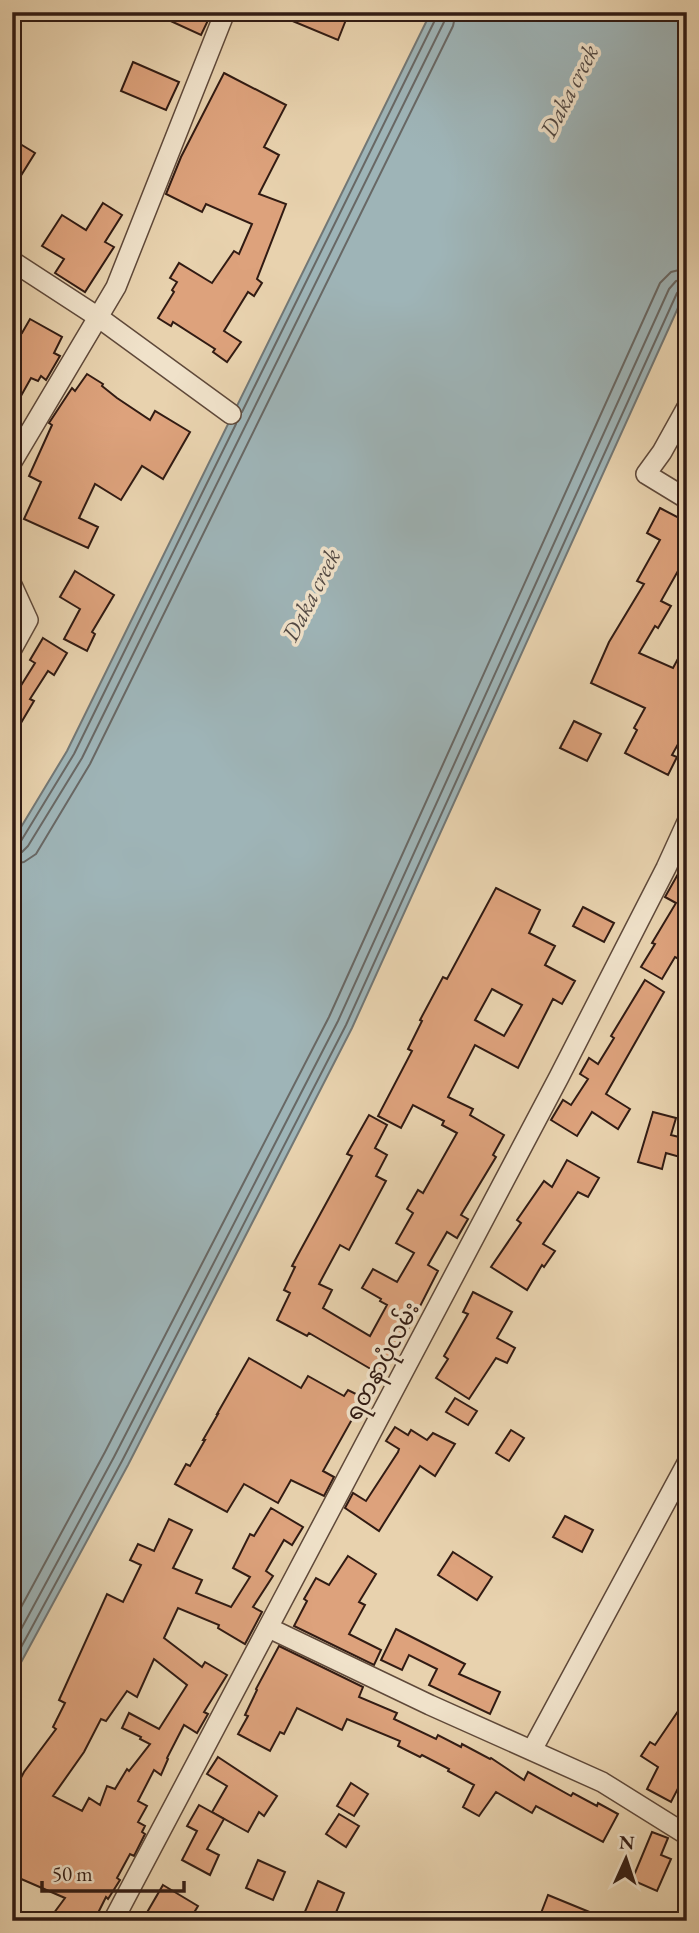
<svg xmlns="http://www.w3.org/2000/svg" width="699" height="1933" font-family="'EB Garamond','Noto Sans Myanmar',serif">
  <rect width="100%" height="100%" fill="#e8d2ae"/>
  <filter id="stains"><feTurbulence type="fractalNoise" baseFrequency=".00286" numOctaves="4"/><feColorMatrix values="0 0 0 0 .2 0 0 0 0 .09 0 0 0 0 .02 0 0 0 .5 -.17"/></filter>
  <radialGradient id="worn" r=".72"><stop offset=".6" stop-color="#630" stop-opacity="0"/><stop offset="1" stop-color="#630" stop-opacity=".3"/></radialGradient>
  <path fill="#9eb4b7" stroke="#727775" stroke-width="2" d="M431 12H687V288L352 1028 128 1465 12 1679V842L67 751Z"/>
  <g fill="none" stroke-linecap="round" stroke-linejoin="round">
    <g stroke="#686865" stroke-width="2">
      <path d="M242 412 436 18 437 12"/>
      <path d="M12 845 17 844 21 841 74 754 236 424"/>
      <path d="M12 853 22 852 28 846 82 758 444 22 446 12"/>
      <path d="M12 864 24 862 36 854 90 764 453 26 456 12"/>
      <path d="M12 1624 105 1452 329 1017 660 283 671 272 687 268"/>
      <path d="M12 1646 114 1457 338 1021 669 289 676 281 687 279"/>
      <path d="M12 1664 122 1461 346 1025 677 293 681 288H687"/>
    </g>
  </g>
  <g fill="#dda27c" stroke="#311b13" stroke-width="2" fill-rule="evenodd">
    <path d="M151 12H212L201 35Z"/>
    <path d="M271 12H349L338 40Z"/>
    <path d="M133 62 179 82 166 110 121 91Z"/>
    <path d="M224 73 286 105 264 147 279 155 259 194 286 204 257 279 262 283 254 296 248 292 224 331 241 342 227 362 213 352 215 349 173 322 171 326 158 318 174 292 172 290 177 282 170 278 179 263 212 283 234 251 239 254 252 224 206 204 202 212 166 194 181 157Z"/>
    <path d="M12 139 35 153 12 190Z"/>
    <path d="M103 203 122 215 105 242 114 247 85 292 55 273 64 259 42 246 62 215 86 230Z"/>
    <path d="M30 319 62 337 54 353 60 356 46 380 41 376 38 381 31 378 12 412V328L22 333Z"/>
    <path d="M87 374 103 384 102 386 117 398 150 420 155 411 190 432 163 479 142 466 121 500 95 484 79 518 98 527 88 548 24 519 41 482 29 476 52 425 49 423 72 388 75 391Z"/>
    <path d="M660 508 687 522V555L661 601 671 606 658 628 655 626 639 653 673 668 687 642V728L672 755 677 757 668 775 625 753 637 730 634 728 645 708 591 683 609 642 644 584 637 581 660 540 647 533Z"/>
    <path d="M75 571 114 595 92 632 95 634 87 651 64 639 80 609 60 597Z"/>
    <path d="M43 638 67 653 54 675 48 671 30 699 34 701 12 738V689L17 692 35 663 30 660Z"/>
    <path d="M574 721 601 734 587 761 560 748Z"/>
    <path d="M687 858V946L679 959 675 957 662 979 641 967 655 944 652 943 676 903 665 897Z"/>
    <path d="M496 888 540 910 529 933 555 946 545 965 575 981 562 1004 553 999 518 1068 475 1045 448 1097 473 1109 470 1115 504 1135 493 1155 496 1157 461 1215 468 1219 457 1238 447 1232 428 1265 438 1271 412 1322 381 1375 309 1333 307 1336 277 1320 290 1293 284 1290 295 1267 292 1266 300 1251 352 1156 347 1154 369 1115 387 1125 375 1148 387 1155 376 1176 386 1181 349 1250 340 1245 319 1284 332 1290 323 1308 370 1336 387 1305 380 1301 381 1299 362 1288 373 1269 397 1282 414 1253 396 1243 413 1213 407 1209 418 1190 423 1193 457 1133 442 1125 444 1121 413 1105 401 1128 378 1116 412 1051 408 1049 422 1021 420 1020 443 977 447 979ZM492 989 522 1005 504 1036 475 1020Z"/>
    <path d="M583 907 614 923 604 942 573 926Z"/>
    <path d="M645 980 664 992 606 1094 630 1109 618 1129 592 1112 577 1136 551 1120 563 1100 571 1105 588 1079 580 1074 589 1058 598 1064 614 1038 611 1036Z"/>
    <path d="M653 1112 676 1118 671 1135 687 1139V1159L666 1153 662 1169 638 1162Z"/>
    <path d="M567 1160 599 1178 588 1197 578 1192 543 1244 555 1251 544 1267 542 1265 527 1290 491 1267 521 1223 517 1220 544 1181 552 1187Z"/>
    <path d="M473 1292 512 1312 497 1338 515 1348 507 1363 496 1358 469 1399 436 1378 448 1359 444 1356 468 1314 463 1312Z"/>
    <path d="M249 1358 301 1388 308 1376 344 1396 348 1390 364 1398 323 1471 334 1477 324 1496 291 1480 278 1503 244 1484 227 1512 175 1484 186 1464 190 1466 205 1440H203L218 1414H217Z"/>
    <path d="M455 1398 477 1411 468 1425 446 1412Z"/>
    <path d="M395 1427 408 1435 411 1430 427 1440 433 1433 455 1444 435 1476 420 1466 379 1531 345 1508 353 1493 366 1501 398 1452 399 1449 386 1441Z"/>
    <path d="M511 1430 524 1438 509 1461 496 1453Z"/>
    <path d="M271 1508 303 1527 292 1545 284 1540 266 1571 273 1576 253 1607 262 1612 245 1644 218 1628 219 1625 178 1608 164 1638 202 1667 205 1662 227 1675 204 1712 208 1714 197 1733 184 1725 167 1758 168 1759 161 1775 154 1770 138 1801 147 1806 138 1822 145 1826 142 1832 145 1834 134 1856 130 1854 117 1878 120 1880 108 1899 106 1897 94 1921H48L65 1898 12 1875V1795L24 1772 56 1729 53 1727 65 1703 59 1700 107 1594 123 1602 141 1565 130 1560 138 1544 154 1551 169 1519 192 1530 173 1568 202 1580 196 1593 231 1607 250 1577 233 1568 250 1534 254 1536ZM154 1659 187 1685 159 1729 129 1713 122 1728 141 1737 140 1739 150 1744 129 1771 127 1769 115 1789 107 1786 100 1805 89 1798 82 1811 53 1796 84 1752 101 1719 106 1721 127 1691 137 1697Z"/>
    <path d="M565 1516 593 1530 582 1552 553 1537Z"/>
    <path d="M453 1552 492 1577 477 1600 438 1575Z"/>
    <path d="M348 1556 376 1574 359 1602 365 1605 349 1634 381 1650 374 1665 294 1626 307 1601 304 1599 316 1578 329 1585Z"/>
    <path d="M396 1629 465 1664 459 1674 500 1692 490 1714 429 1685 437 1669 409 1655 402 1670 381 1660Z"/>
    <path d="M279 1646 363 1687 359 1697 397 1713 394 1719 436 1739 438 1735 461 1747 462 1744 490 1759 491 1758 524 1780 528 1772 571 1796 573 1793 597 1806 598 1803 618 1814 603 1842 536 1806 532 1813 496 1792 479 1816 463 1807 474 1785 448 1771 449 1769 422 1755 420 1757 398 1746 400 1741 347 1719 342 1730 297 1708 284 1734 280 1732 270 1751 238 1734 248 1716 245 1715 257 1690 256 1689Z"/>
    <path d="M687 1698V1771L671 1802 647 1789 658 1767 641 1756 650 1742 655 1745Z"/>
    <path d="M218 1757 277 1796 264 1816 259 1812 248 1832 212 1812 227 1786 207 1774Z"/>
    <path d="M351 1783 368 1794 354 1816 337 1806Z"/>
    <path d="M199 1805 224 1819 207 1849 219 1855 210 1875 182 1860 197 1831 187 1826Z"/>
    <path d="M339 1814 359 1826 346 1847 326 1834Z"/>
    <path d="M652 1832 668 1838 661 1855 671 1859 657 1891 632 1880Z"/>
    <path d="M258 1860 285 1872 273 1900 246 1888Z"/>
    <path d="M318 1881 344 1893 335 1915 332 1914 330 1921H301Z"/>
    <path d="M163 1885 198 1906 189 1921H142Z"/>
    <path d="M548 1895 609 1920V1921H538Z"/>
  </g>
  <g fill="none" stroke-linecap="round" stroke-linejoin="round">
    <defs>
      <g id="minor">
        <path d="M12 261 98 317 231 414"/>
        <path d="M687 407 662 452 646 474 687 499"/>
        <path d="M12 462 116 287 225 12"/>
        <path d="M12 585 28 620 12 649"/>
        <path d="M269 1628 430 1705 602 1782 687 1835"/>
        <path d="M532 1750 687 1463"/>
        <path d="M113 1921 559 1077 666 868 687 822"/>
      </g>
    </defs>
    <use href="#minor" stroke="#5f493a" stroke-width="22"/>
    <use href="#minor" stroke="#f0e2ca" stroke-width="19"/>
  </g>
  <g text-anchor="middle" stroke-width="7" stroke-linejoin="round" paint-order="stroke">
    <g font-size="23" fill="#311b13" stroke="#f0e2ca">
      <text transform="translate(382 1361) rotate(-62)" y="8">ရတနာပုံလမ်း</text>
    </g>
    <g font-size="24" font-style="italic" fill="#524944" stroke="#f0e2ca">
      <text transform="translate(569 91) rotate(-63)" y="8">Daka creek</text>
      <text transform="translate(311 595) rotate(-63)" y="8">Daka creek</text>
    </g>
  </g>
  <rect width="699" height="1933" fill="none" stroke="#e8d2ae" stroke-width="42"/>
  <rect x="14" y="14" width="671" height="1905" fill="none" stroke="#311b13" stroke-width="3.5"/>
  <rect x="21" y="21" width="657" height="1891" fill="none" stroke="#311b13" stroke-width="2"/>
  <g transform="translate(626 1859) rotate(3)" stroke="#f0e2ca" stroke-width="5" paint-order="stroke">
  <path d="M0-5L12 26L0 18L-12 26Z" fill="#311b13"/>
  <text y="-10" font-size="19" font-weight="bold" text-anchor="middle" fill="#311b13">N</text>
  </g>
  <path d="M42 1881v10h142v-10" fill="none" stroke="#311b13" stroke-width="3.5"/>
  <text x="52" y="1881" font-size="21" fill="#311b13" stroke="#f0e2ca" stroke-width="5" paint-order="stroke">50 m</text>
  <rect width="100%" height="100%" filter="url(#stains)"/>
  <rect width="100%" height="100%" fill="url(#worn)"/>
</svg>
